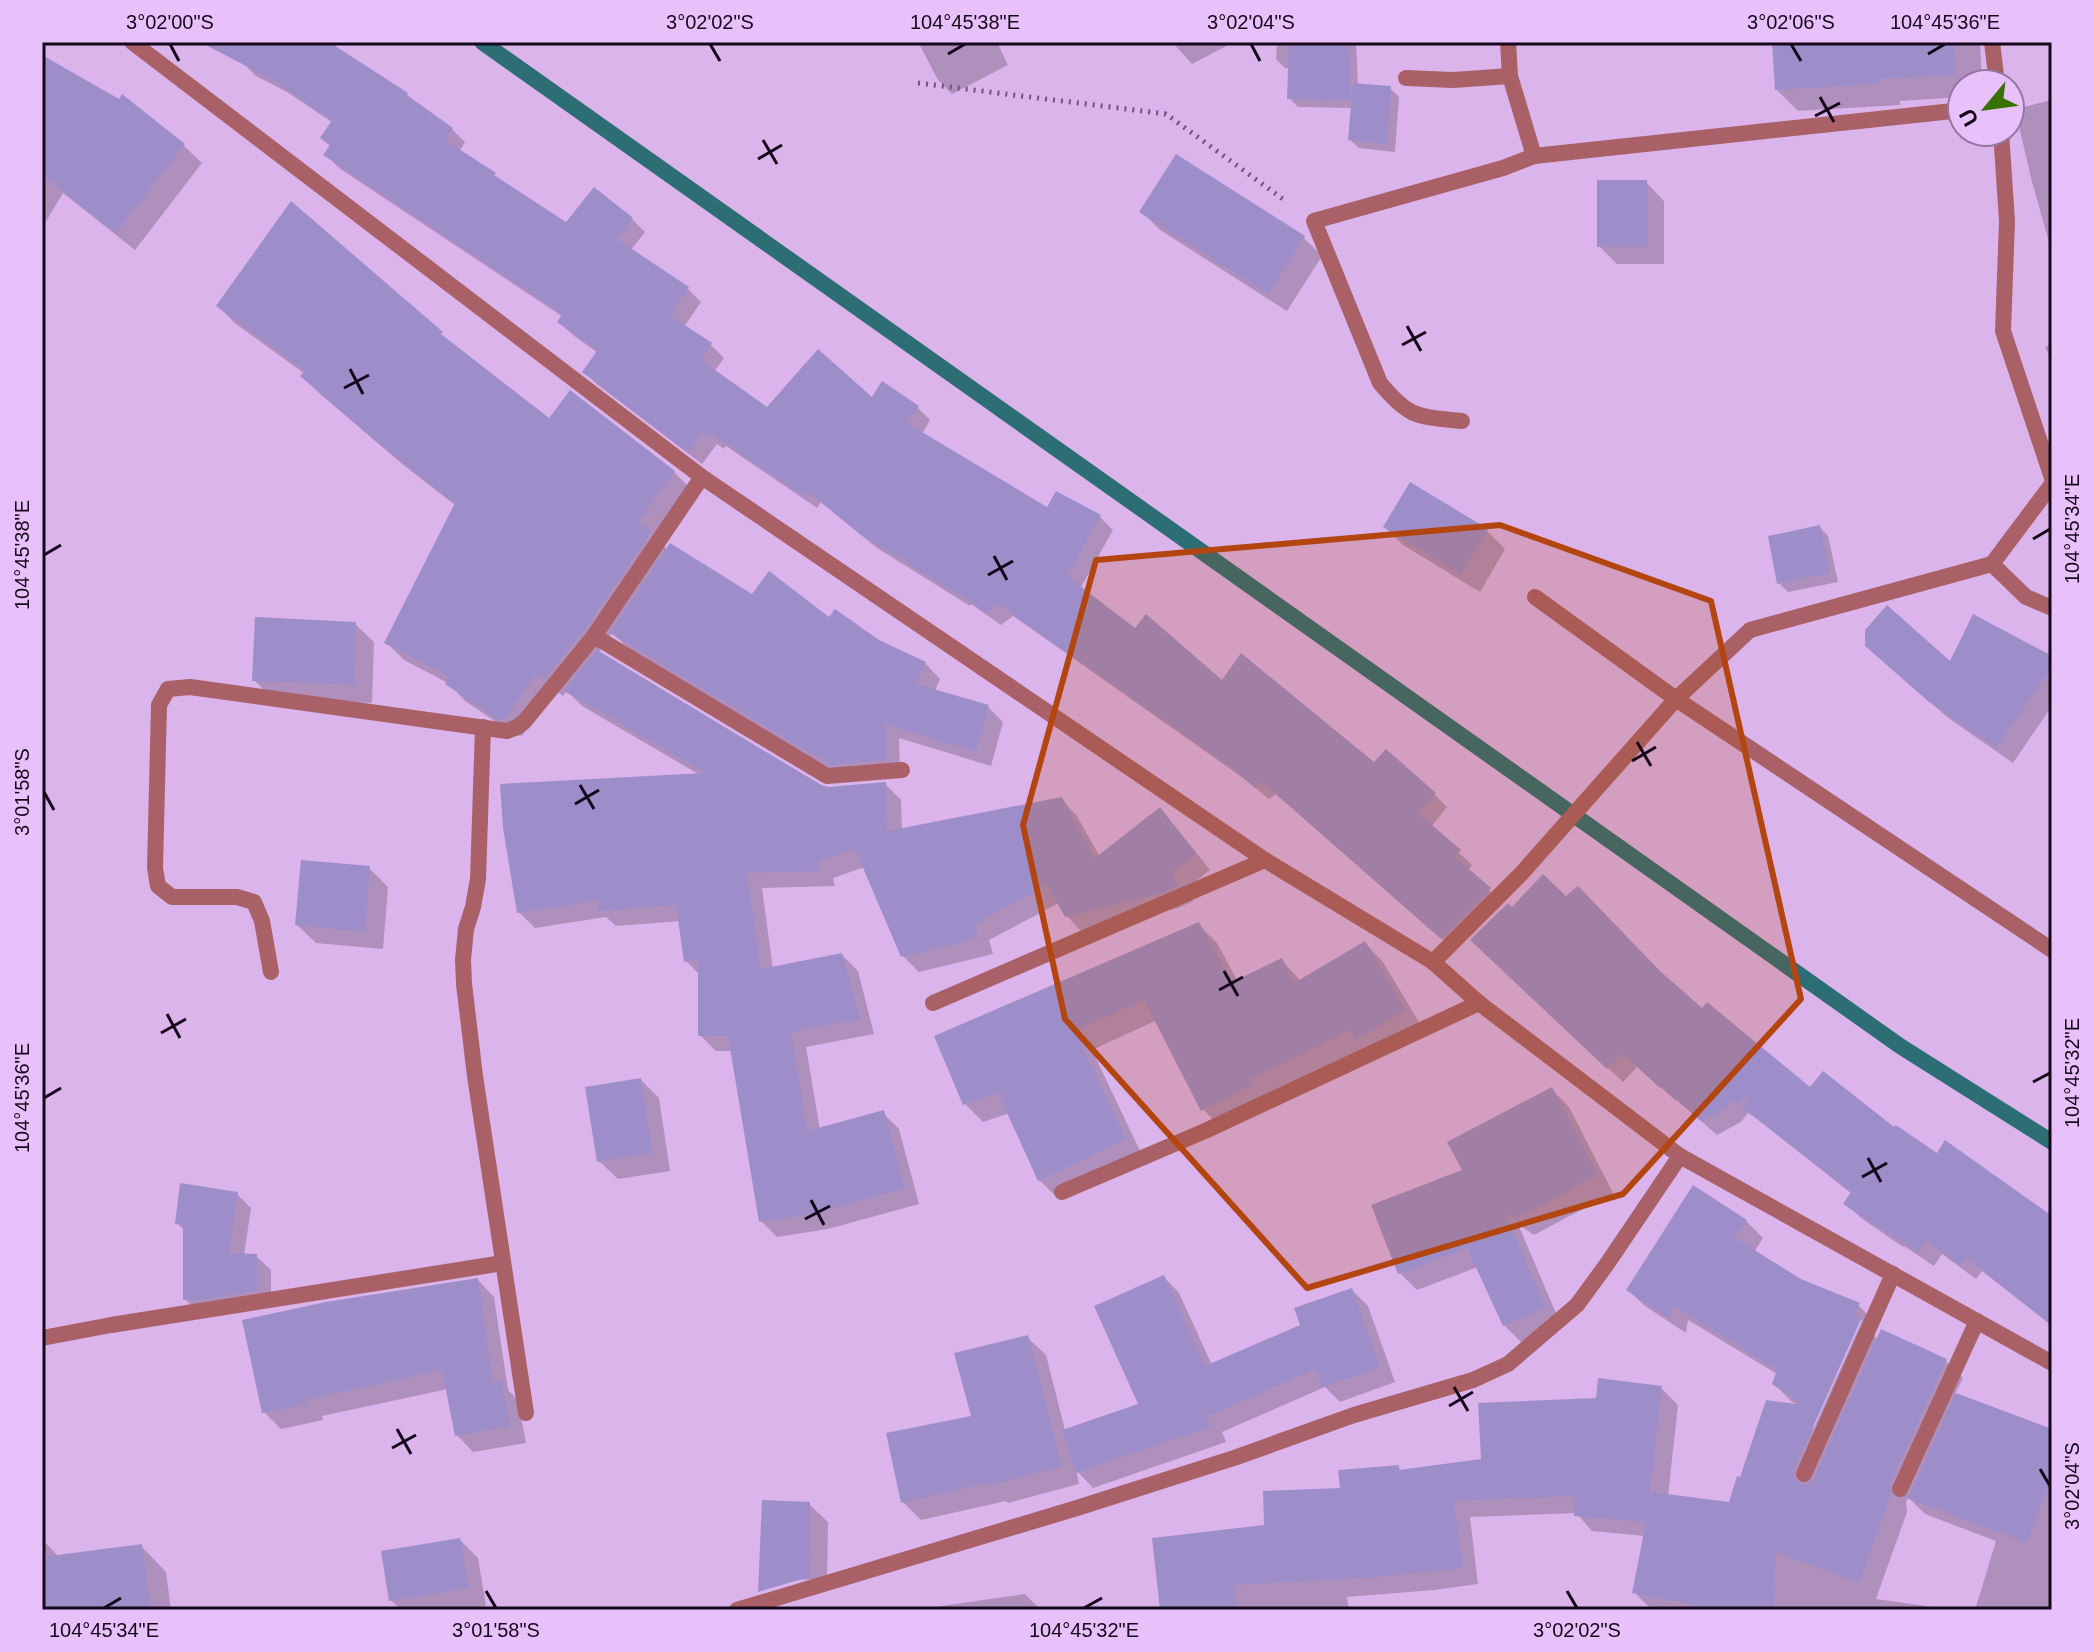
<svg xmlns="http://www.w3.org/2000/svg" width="2094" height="1652" font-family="Helvetica,sans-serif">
  <rect width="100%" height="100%" fill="#dbb4ec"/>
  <g fill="#0003" fill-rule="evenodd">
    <path d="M244 42H326L452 129 465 142 459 152 566 225 632 219 645 232 631 250 688 289 701 302 684 327 711 345 724 358 714 372 767 410 872 400 917 407 930 420 922 434 1048 510 1100 517 1113 530 1080 589 1135 631 1223 683 1375 765 1434 794 1447 807 1431 827 1472 865 1468 871 1503 903 1455 950 1276 794 1269 799 1246 780 1013 616 1001 625 971 604 970 606 877 548 821 502 817 508 726 446 724 449 717 444 702 464 598 385 585 372 598 353 573 335 559 322 563 317 339 168 326 155 331 147 322 138 333 123 287 92 256 76 243 63Z"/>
    <path d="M918 42H997L1008 65 952 94 938 80Z"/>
    <path d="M1172 42H1234L1192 64Z"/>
    <path d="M1277 42H1356L1358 86 1390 88 1399 97 1395 152 1359 148 1350 140 1353 108 1298 107 1289 98 1290 68H1285L1276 59Z"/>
    <path d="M1774 42H1980L1982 84H1962V97L1900 101V105L1798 111 1776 89Z"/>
    <path d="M42 57 183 145 202 163 135 250 63 193 42 228Z"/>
    <path d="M2052 100V253L2031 178 2015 109Z"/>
    <path d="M1176 157 1304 238 1322 256 1287 311 1160 230 1142 212Z"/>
    <path d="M1646 182 1664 201V264H1617L1599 246Z"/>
    <path d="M291 204 457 349 550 421 674 472 692 490 656 539 668 550 753 596 830 619 925 663 940 679 935 691 988 707 1003 722 991 766 899 738 900 775 847 779 627 647 612 633 598 653 828 789 885 784 901 800 902 830 1061 799 1077 816 1100 857 1159 810 1175 826 1210 870 1186 889 1193 901 1178 908 1082 932 1066 915 1059 903 989 940 993 954 919 972 903 956 865 867 833 878 835 886 762 888 773 969 842 955 858 971 874 1034 806 1047 820 1130 883 1113 899 1129 919 1204 828 1229 777 1237 761 1221 732 1051H716L700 1035V975L686 961 681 921 616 926 606 917 535 928 519 912 700 775 582 706 567 691 563 696 555 690 522 736 515 735 465 701 448 683 404 660 386 642 456 506 401 463 320 394 303 376 305 374 236 324 218 306Z"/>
    <path d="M2052 344V361L2045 347Z"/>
    <path d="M1385 527 1487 531 1505 549 1480 592 1403 545Z"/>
    <path d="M1820 527 1828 536 1838 582 1788 592 1779 583Z"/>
    <path d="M355 624 374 642 372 703 273 699 254 680Z"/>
    <path d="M1985 628 2052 676V706L2013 763 1947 717 1884 662 1951 665Z"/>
    <path d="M369 868 388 887 383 949 316 943 297 925Z"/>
    <path d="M1566 899 1662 975 1702 1010 1811 1090 1895 1130 1938 1156 2052 1218V1326L1982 1271 1976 1279 1942 1254 1934 1266 1904 1246 1903 1247 1861 1218 1846 1203 1852 1194 1753 1116 1748 1113 1741 1122 1717 1135 1677 1100 1676 1101 1638 1066 1623 1082 1488 955 1512 909Z"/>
    <path d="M1198 924 1217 943 1238 982 1281 960 1301 981 1365 943 1383 962 1423 1029 1221 1128 1203 1109 1157 1020 1092 1050 1143 1157 1058 1198 1039 1180 1010 1113 983 1122 965 1104Z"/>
    <path d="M641 1080 659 1098 670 1171 618 1179 599 1161Z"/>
    <path d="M1552 1090 1569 1107 1613 1193 1534 1235 1518 1224 1561 1325 1521 1342 1504 1325 1478 1267 1417 1290 1400 1273 1465 1171Z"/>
    <path d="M237 1194 251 1208 244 1255 256 1256 271 1270V1305L199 1314 185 1299V1231L177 1223Z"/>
    <path d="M1746 1221 1763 1238 1754 1252 1800 1280 1858 1305 1875 1322 1871 1332 1878 1340 1946 1361 1963 1378 1955 1394 2052 1431V1610H1975L1996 1541 1925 1514 1908 1497 1906 1502 1907 1512 1876 1599 1955 1610 1651 1609 1634 1592 1645 1536 1592 1531 1576 1513 1470 1517 1478 1584 1434 1590 1347 1597 1349 1610H1162L1266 1527 1342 1490 1398 1467 1403 1472 1483 1460 1598 1400 1661 1388 1678 1405 1668 1496 1730 1504 1742 1480 1799 1406 1791 1401 1774 1384 1777 1374 1688 1320 1686 1333 1645 1306 1628 1290ZM1859 1318 1862 1321 1814 1428 1811 1427Z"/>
    <path d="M1164 1277 1179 1293 1212 1365 1303 1326 1352 1290 1368 1306 1395 1382 1340 1402 1325 1387 1222 1432 1226 1442 1093 1488 1076 1470 1079 1484 1008 1503 1006 1501 921 1520 903 1502 973 1417 1027 1337 1046 1355 1065 1430 1140 1405Z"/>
    <path d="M478 1280 494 1297 508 1390 518 1400 526 1443 473 1452 457 1435 448 1389 322 1416 323 1420 281 1429 264 1412Z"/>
    <path d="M809 1504 828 1522 827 1580 780 1579Z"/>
    <path d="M42 1539 59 1557 141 1546 166 1572 171 1610H42Z"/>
    <path d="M460 1540 478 1558 486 1606 461 1610H401L391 1600Z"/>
    <path d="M1025 1594 1041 1610H914Z"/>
  </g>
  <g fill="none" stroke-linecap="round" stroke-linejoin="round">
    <path stroke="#2c6e73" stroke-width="16" d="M482 42 1900 1046 2052 1142"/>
  </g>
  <g fill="#9d8eca">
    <path d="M200 42H329L408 93 407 95 453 128 445 140 496 173 494 175 566 222 594 187 633 218 617 239 689 287 671 316 712 343 701 360 767 407 818 349 872 397 882 381 919 406 907 423 1047 507 1056 491 1101 515 1067 576 1135 628 1146 614 1222 680 1241 653 1374 762 1386 749 1436 793 1418 813 1461 850 1455 857 1491 888 1441 939 1262 782 1255 788 1230 767 998 604 987 613 957 593V594L861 535 807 491 803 496 712 434 710 437 703 432 688 453 582 372 597 351 557 322 562 314 323 155 330 145 320 138 332 120 271 79Z"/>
    <path d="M1289 42H1348L1351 100 1287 99Z"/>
    <path d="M1772 42H1955L1956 75 1879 79V84L1775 90Z"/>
    <path d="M42 55 119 99 122 94 185 144 116 233 42 175Z"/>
    <path d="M1353 83 1391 86 1387 144 1348 140Z"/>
    <path d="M1176 154 1305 236 1268 294 1139 212Z"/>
    <rect x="1597" y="180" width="50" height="67"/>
    <path d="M291 201 443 332 441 334 549 418 570 390 675 471 638 523 652 531 585 629 544 679 536 674 504 720 495 718 445 684 450 677 384 643 455 503 381 445 300 376 305 371 216 306Z"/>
    <path d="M1410 482 1488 529 1461 575 1383 527Z"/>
    <path d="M1820 525 1830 573 1777 584 1768 536Z"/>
    <path d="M670 543 752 594 769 571 829 617 835 609 879 640 926 662 916 684 989 705 976 752 885 724 886 760 830 765 610 633Z"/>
    <path d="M1887 605 1950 661 1973 614 2052 656V667L1996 748 1928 701 1865 646V630Z"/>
    <path d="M255 617 356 622 355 685 252 681Z"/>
    <path d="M597 650 821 785 828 787 886 782 887 831 1062 797 1095 858 1160 807 1196 854 1172 873 1178 885 1162 893 1065 917 1047 885 975 924 978 938 901 957 855 849 818 862 820 871 747 873 761 969 842 953 860 1019 791 1032 807 1131 884 1110 905 1188 811 1214 759 1222 728 1036H698V960L684 962 676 905 598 911 597 901 517 913 503 828 500 784 705 773 564 691Z"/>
    <path d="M301 860 370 866 365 932 295 925Z"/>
    <path d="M1543 874 1566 896 1578 886 1660 971 1702 1008 1707 1002 1810 1087 1823 1071 1894 1127 1896 1125 1937 1153 1945 1140 2052 1216V1325L1966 1258 1960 1266 1927 1241 1919 1253 1889 1233 1888 1234 1843 1204 1851 1192 1742 1107 1749 1096 1736 1103 1732 1100 1726 1108 1701 1121 1661 1087 1660 1088 1622 1053 1607 1069 1470 940 1508 903 1512 907Z"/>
    <path d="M1199 922 1232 982 1282 958 1294 983 1365 941 1406 1010 1356 1039 1351 1030 1251 1079 1253 1084 1201 1111 1144 1000 1075 1031 1126 1139 1038 1181 998 1093 963 1105 934 1036Z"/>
    <path d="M641 1078 653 1153 597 1162 585 1087Z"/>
    <path d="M1552 1087 1598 1175 1515 1219 1504 1211 1546 1308 1503 1326 1467 1248 1398 1274 1371 1205 1462 1170 1447 1142Z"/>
    <path d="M180 1183 238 1192 229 1253 257 1254V1291L199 1300H183V1225L175 1224Z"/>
    <path d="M1693 1185 1747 1220 1735 1238 1801 1279 1860 1303 1854 1316 1861 1319 1794 1470 1793 1476 1799 1484 1806 1485 1814 1478 1881 1329 1947 1359 1890 1484 1891 1495 1859 1583 1776 1552 1774 1610H1689L1690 1604 1632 1593 1646 1522 1574 1516 1575 1496 1454 1501 1463 1568 1367 1578 1234 1585 1237 1610H1160L1152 1538 1264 1525 1263 1491 1340 1488 1338 1470 1399 1465V1470L1481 1459 1478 1403 1596 1398 1598 1378 1662 1386 1648 1511 1651 1492 1729 1502 1737 1476 1740 1477 1766 1400 1803 1405 1772 1384 1777 1370 1672 1305 1670 1319 1626 1290Z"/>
    <path d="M1164 1275 1205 1366 1300 1325 1294 1308 1352 1288 1380 1367 1322 1387 1316 1369 1207 1416 1212 1426 1076 1473 1062 1430 1138 1404 1094 1306Z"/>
    <path d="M478 1278 493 1383 502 1381 510 1426 455 1436 442 1370 306 1400 307 1404 262 1413 242 1320 326 1302Z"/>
    <path d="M1028 1335 1062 1466 988 1486 987 1483 901 1503 886 1433 971 1416 954 1353Z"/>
    <path d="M1956 1393 2052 1429V1476L2027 1543 1906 1498 1910 1494Z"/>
    <path d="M762 1500 810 1502 809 1577 758 1592Z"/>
    <path d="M460 1538 469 1588 389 1601 381 1551Z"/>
    <path d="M142 1544 151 1610H42V1557Z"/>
  </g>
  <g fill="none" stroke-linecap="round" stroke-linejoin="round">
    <path stroke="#6e5679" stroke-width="5" stroke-dasharray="2 6" stroke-linecap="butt" d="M918 83 1166 114 1287 202"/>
    <g stroke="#a96167" stroke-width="16">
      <path d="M132 42 702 477 1265 860 1433 962 1479 1003 1680 1156 2052 1363"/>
      <path d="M1508 42 1510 76 1534 156"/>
      <path d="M1992 42 1997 84"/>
      <path d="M1406 78 1453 80 1510 76"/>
      <path d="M2001 132 2007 221 2003 331 2052 478"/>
      <path d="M1462 421C1417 416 1410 419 1380 383L1314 221 1503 168 1534 156 1962 110"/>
      <path d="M702 477 594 636 827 776 902 770"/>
      <path d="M1992 564 2026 597 2052 608"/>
      <path d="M1535 597 1676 699 2052 950"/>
      <path d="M483 727 478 879 473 907 466 929 463 960 464 984 475 1076 526 1413"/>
      <path d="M1433 962 1521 874 1676 699 1750 630 1992 564 2052 484"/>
      <path d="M271 972 262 921 254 902 237 897H172L158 886 155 868 159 705 168 689 190 687 507 731 517 727 524 722 594 636"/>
      <path d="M933 1003 1265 860"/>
      <path d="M1062 1192 1205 1131 1479 1003"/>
      <path d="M42 1338 111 1325 503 1263"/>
      <path d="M1804 1474 1893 1274"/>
      <path d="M1900 1489 1977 1321"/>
      <path d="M737 1610 1077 1508 1234 1458 1354 1415 1473 1380 1508 1364 1577 1305 1607 1264 1680 1156"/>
    </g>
  </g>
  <path fill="#b34510" fill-opacity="0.2" stroke="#b34510" stroke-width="6" stroke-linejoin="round" d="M1500 525 1711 601 1801 999 1623 1194 1307 1288 1065 1019 1023 825 1096 560Z"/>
  <path fill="none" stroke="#15081b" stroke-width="3" d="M170 44 179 61M710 44 720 61M1251 44 1260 61M1791 44 1801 61M948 54 965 44M1928 54 1945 44M1820 97 1834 122M1815 116 1840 103M763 140 777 164M758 159 782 145M1407 326 1421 351M1402 345 1426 332M350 369 363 394M344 388 369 375M2033 539 2050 529M44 555 61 545M994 556 1007 580M988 575 1013 561M1637 742 1651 766M1632 761 1656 747M580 785 594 809M44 792 54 810M575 804 599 790M1224 971 1238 996M1219 990 1243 977M167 1014 180 1038M161 1033 186 1019M2033 1082 2050 1073M44 1098 61 1088M1868 1158 1881 1182M1862 1177 1887 1163M811 1200 824 1225M805 1219 830 1206M1454 1387 1468 1411M1449 1406 1473 1392M397 1429 411 1454M392 1448 416 1435M2040 1469 2050 1486M486 1591 496 1608M1567 1591 1577 1608M104 1608 121 1598M1084 1608 1102 1598"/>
  <rect width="2094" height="1652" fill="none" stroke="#e9c1fa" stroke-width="88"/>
  <g transform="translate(1986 108) rotate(241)"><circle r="38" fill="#e9c1fa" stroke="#9477a1" stroke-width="2"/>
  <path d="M0-6L14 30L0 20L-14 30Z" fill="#387202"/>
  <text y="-12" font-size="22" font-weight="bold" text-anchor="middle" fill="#15081b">U</text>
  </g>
  <rect x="44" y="44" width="2006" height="1564" fill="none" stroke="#15081b" stroke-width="3"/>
  <g font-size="20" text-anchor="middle" fill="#15081b">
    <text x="170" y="29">3°02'00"S</text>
    <text x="710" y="29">3°02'02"S</text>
    <text x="965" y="29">104°45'38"E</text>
    <text x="1251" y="29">3°02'04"S</text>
    <text x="1791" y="29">3°02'06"S</text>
    <text x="1945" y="29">104°45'36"E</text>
    <text transform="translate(2072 529) rotate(-90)" y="7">104°45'34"E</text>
    <text transform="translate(22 555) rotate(-90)" y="7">104°45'38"E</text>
    <text transform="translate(22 792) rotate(-90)" y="7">3°01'58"S</text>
    <text transform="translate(2072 1073) rotate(-90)" y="7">104°45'32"E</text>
    <text transform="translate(22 1098) rotate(-90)" y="7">104°45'36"E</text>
    <text transform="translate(2072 1486) rotate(-90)" y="7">3°02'04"S</text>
    <text x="104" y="1637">104°45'34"E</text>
    <text x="496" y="1637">3°01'58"S</text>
    <text x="1084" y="1637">104°45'32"E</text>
    <text x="1577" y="1637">3°02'02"S</text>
  </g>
</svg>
